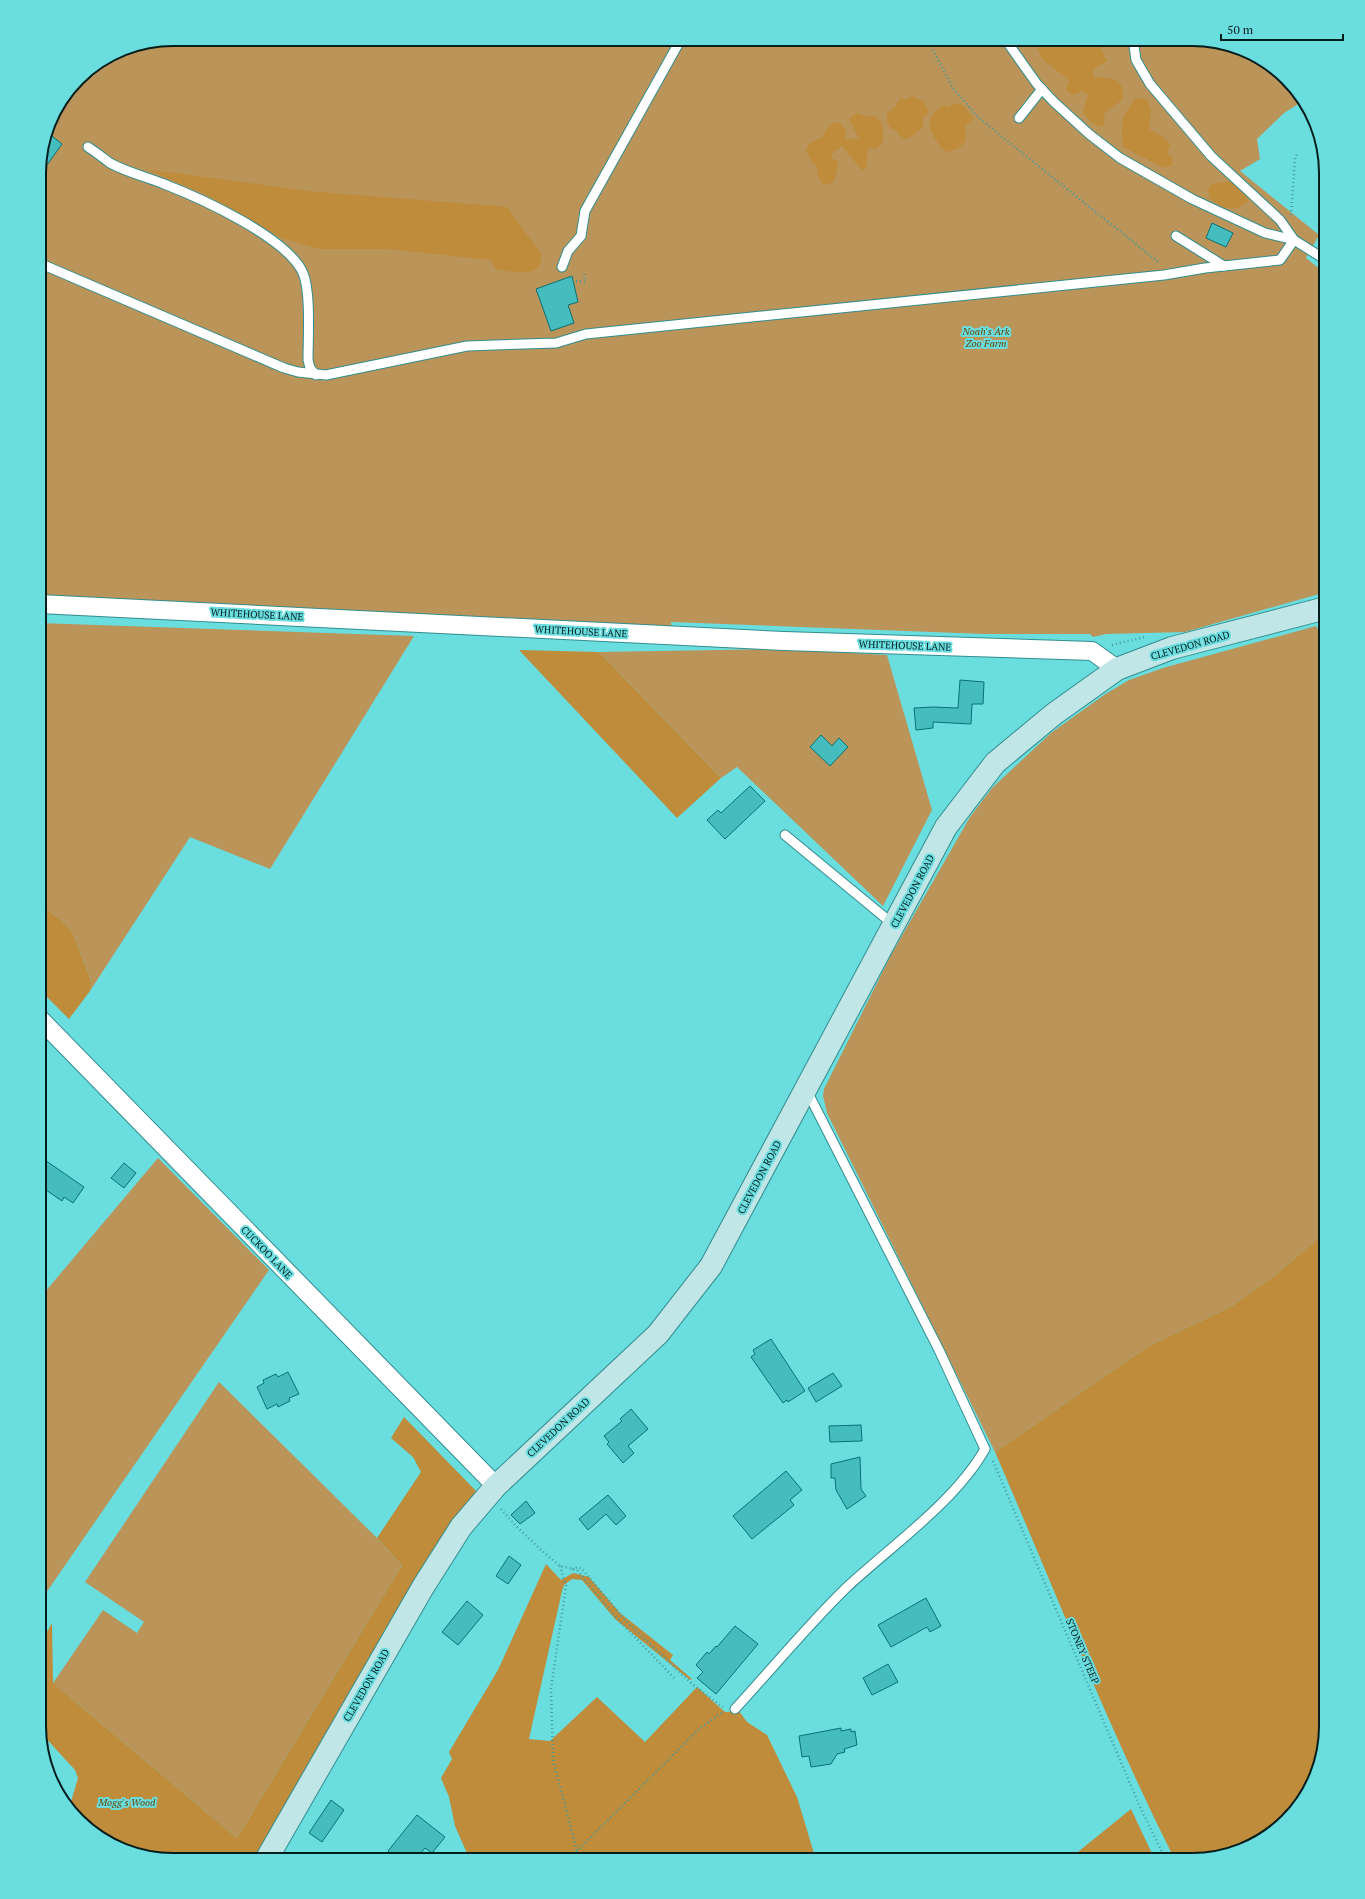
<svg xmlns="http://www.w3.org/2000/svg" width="1365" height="1899" font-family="'PT Serif',serif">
  <rect width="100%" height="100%" fill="#6adddf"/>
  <g fill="#bb9459">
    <path d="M173 39H1200L1259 57 1303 101 1284 113 1257 139 1260 159 1240 171 1319 235 1306 258 1326 274V592L1185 632 1106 634 1093 637 1090 634H984L671 622 672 628 39 598V164L53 114 85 72 122 49Z"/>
    <path d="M39 623 414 636 270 869 190 837 90 991 92 984 73 933 61 920 39 904Z"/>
    <path d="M1316 626 1326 644V1232L1275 1275 1232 1306 1147 1347 995 1452 827 1113 823 1096 824 1089 892 953 970 817 992 788 1051 733 1104 695 1129 680 1163 668Z"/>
    <path d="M779 649 887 655 932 810 883 906 737 767 721 778 599 652Z"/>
    <path d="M158 1158 269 1270 39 1603V1299Z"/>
    <path d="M219 1382 377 1538 402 1565 237 1838 53 1683 103 1610 137 1633 144 1622 85 1582Z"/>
  </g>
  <g fill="#be8c3a">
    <path d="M1055 39H1103L1101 50 1107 60 1093 70 1094 78C1112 77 1126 78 1122 100L1105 112 1103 127 1092 123 1083 113 1088 95 1082 91 1072 95 1066 90 1069 80 1043 60 1038 50 1039 47H1050Z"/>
    <path d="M912 96 924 102 929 112 922 119 924 125 918 132 907 139 899 136 897 130 891 129 887 122V113L895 107 900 98 907 100Z"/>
    <path d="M1136 98 1147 99 1151 111 1149 129 1166 139 1170 146 1167 154 1173 157 1172 165 1165 168 1123 147C1121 123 1121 116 1136 98Z"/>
    <path d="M952 104H962L974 119 965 127C965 130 967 134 966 137 965 148 953 151 945 152 937 142 924 127 933 114 935 111 940 108 943 105L949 107Z"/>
    <path d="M857 113 867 117 869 115 877 117 882 125 884 140 877 149 868 148 866 168 862 170 842 146 833 152 831 158 838 161 837 171 833 182 824 185 818 176 816 165 811 161 806 150 810 143 822 138 826 130 833 123H840L846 131 845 139 848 140 859 138 849 119Z"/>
    <path d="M145 169 308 191 507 207 541 254C541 258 541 263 539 266 532 277 506 271 496 269L491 260 388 249H319L282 238 205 194Z"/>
    <path d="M1223 182C1238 182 1243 186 1248 201 1234 213 1223 209 1210 199L1208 189 1212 184Z"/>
    <path d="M519 650 599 652 721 778 677 818Z"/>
    <path d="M39 904 61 920 73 933 92 984 90 991 69 1019 39 989Z"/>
    <path d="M1326 1232V1726L1308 1793 1259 1842 1192 1860H1175C1108 1727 1054 1588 995 1452L1147 1347 1232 1306 1275 1275Z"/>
    <path d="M404 1417 477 1492C394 1609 324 1734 256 1860H165L106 1842 70 1805 78 1778 75 1770 41 1733 39 1726V1646L52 1623 53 1683 237 1838 402 1565 377 1538 421 1472 413 1457 391 1438Z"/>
    <path d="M546 1564 561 1580 573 1573 589 1577 620 1613 673 1655 670 1660 692 1679 690 1680 615 1619 582 1580 572 1579 564 1585 562 1591 529 1739 550 1741 597 1697 645 1742 697 1687 725 1712 739 1711 747 1722 767 1735 797 1797 816 1860H470L455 1826 449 1797 441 1778 452 1759 449 1752 498 1670Z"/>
    <path d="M1131 1809 1155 1860H1068Z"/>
  </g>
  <g fill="#45bdbf" stroke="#087274">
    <path d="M48 133 62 144 39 176V164Z"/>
    <path d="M1212 223 1233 233 1226 247 1206 238Z"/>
    <path d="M572 276 578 302 568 305 574 323 551 331 536 289Z"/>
    <path d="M960 680 984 682 983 704H972L971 724 933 722V728L916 730 914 708 933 707 958 708Z"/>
    <path d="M821 735 832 746 839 738 848 747 830 766 810 747Z"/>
    <path d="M750 786 765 801 725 839 707 820 718 810 721 813Z"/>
    <path d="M39 1156 84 1187 73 1203 64 1197 62 1201 39 1185Z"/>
    <path d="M124 1163 136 1173 124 1188 111 1178Z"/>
    <path d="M771 1339 805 1391 788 1402 787 1400 783 1403 751 1357 755 1354 753 1350Z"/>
    <path d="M288 1372 299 1394 289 1398 290 1401 278 1407 277 1404 267 1409 257 1387 264 1383 263 1380 276 1374 278 1377Z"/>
    <path d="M833 1373 842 1386 816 1402 808 1388Z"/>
    <path d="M631 1409 648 1429 628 1446 634 1453 623 1463 607 1444 609 1442 604 1436 622 1421 620 1419Z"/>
    <path d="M861 1425 862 1441 830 1442 829 1426Z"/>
    <path d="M860 1457 861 1489 866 1496 847 1509 836 1490 835 1478H831V1464Z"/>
    <path d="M786 1471 802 1490 790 1500 794 1505 752 1539 733 1516Z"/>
    <path d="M608 1495 626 1516 616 1525 606 1514 588 1530 579 1519Z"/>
    <path d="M526 1501 535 1513 520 1524 511 1515Z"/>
    <path d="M509 1556 521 1565 508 1584 496 1576Z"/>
    <path d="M926 1598 941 1626 930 1632 927 1627 891 1647 878 1625Z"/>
    <path d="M467 1601 483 1615 458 1645 442 1632Z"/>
    <path d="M735 1626 758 1644 716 1694 697 1678 703 1672 696 1665 707 1652 709 1654 716 1646 717 1647Z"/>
    <path d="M888 1664 898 1682 872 1695 863 1678Z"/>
    <path d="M841 1728V1731L851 1729V1732L855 1731 857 1745 844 1749 845 1752 837 1754 831 1764 811 1767 809 1756 802 1757 799 1736Z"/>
    <path d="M331 1800 344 1810 322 1842 309 1833Z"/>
    <path d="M417 1815 445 1837 432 1853 425 1848 415 1860H398L388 1851Z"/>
  </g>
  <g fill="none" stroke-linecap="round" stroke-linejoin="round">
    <defs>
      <g id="service">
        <path d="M1005 39 1037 84 1054 102 1089 134 1120 158 1192 199 1265 233 1294 240 1326 260"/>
        <path d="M1019 118 1042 89"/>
        <path d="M88 147C96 152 103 158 110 163 126 172 147 177 164 184 200 198 287 237 303 273 311 292 308 338 308 360L310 368 316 375"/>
        <path d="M1176 236 1224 266"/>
        <path d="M39 263 284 368 298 372 326 375 467 346 556 343 586 334 1164 275 1205 268 1280 260 1294 240 1280 220 1211 156 1150 84 1136 60 1133 39"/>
        <path d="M562 267 568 251 581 236 585 211 681 39"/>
        <path d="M785 835 894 925"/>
        <path d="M735 1709C772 1669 807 1626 846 1588 891 1546 955 1502 985 1449L939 1350 807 1091"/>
      </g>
      <g id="minor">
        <path d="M39 604 784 641 1092 651 1117 669"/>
        <path d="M39 1018 496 1486"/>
      </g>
      <path id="secondary" d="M266 1860 423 1587 461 1527 496 1486 658 1334 711 1266 946 827 995 763 1054 714 1117 669 1172 648 1326 608"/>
    </defs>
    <use href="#service" stroke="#338d8e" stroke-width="11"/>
    <use href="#minor" stroke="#338d8e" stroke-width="20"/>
    <use href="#secondary" stroke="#338d8e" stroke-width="24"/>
    <g stroke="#479c9d" stroke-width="2.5" stroke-dasharray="1 3" stroke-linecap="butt">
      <path d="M927 39 953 88 976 115 1001 136 1157 261 1159 264"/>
      <path d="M1291 215 1295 158 1298 152"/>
      <path d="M570 277 573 281 585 282 584 272"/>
      <path d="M1112 645 1144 637"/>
      <path d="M993 1461 1140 1807 1166 1860"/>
      <path d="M501 1509 516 1526 541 1550 560 1566 577 1570 611 1612 674 1678"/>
      <path d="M560 1566 566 1586 551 1689 553 1760 577 1851"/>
      <path d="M572 1569 578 1567 582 1569 627 1622 692 1684 723 1707"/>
      <path d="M568 1860 700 1728 723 1712"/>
    </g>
    <use href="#service" stroke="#fff" stroke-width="9"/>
    <use href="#minor" stroke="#fff" stroke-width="18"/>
    <use href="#secondary" stroke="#c0e6e7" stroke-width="22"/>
  </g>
  <g text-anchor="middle" stroke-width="4" stroke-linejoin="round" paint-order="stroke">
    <g font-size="10" font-style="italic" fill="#644200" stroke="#6adddf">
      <text x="986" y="335">Noah's Ark<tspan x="986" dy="12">Zoo Farm</tspan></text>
      <text x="127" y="1806">Mogg's Wood</text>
    </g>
    <g font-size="10" fill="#031c1c" stroke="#6adddf">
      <text transform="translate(257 614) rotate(3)" y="4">WHITEHOUSE LANE</text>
      <text transform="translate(581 631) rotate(3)" y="4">WHITEHOUSE LANE</text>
      <text transform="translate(905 645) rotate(2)" y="4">WHITEHOUSE LANE</text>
      <text transform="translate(1190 645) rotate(-16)" y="4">CLEVEDON ROAD</text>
      <text transform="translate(912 891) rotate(-62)" y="4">CLEVEDON ROAD</text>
      <text transform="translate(759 1177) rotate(-62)" y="4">CLEVEDON ROAD</text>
      <text transform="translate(267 1252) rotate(46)" y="4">CUCKOO LANE</text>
      <text transform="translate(558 1427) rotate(-43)" y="4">CLEVEDON ROAD</text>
      <text transform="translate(1083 1651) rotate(67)" y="4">STONEY STEEP</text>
      <text transform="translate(366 1685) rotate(-60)" y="4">CLEVEDON ROAD</text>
    </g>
  </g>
  <path d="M0 0H1365V1899H0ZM173 46H1192A127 127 0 0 1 1319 173V1726A127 127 0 0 1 1192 1853H173A127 127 0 0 1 46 1726V173A127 127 0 0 1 173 46Z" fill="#6adddf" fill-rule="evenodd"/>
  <path fill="none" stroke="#031c1c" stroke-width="2" d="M173 46H1192A127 127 0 0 1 1319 173V1726A127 127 0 0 1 1192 1853H173A127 127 0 0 1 46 1726V173A127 127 0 0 1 173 46Z"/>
  <path d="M1221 34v6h122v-6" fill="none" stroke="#031c1c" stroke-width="2"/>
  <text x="1227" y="34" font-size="12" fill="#031c1c" stroke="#6adddf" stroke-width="3" paint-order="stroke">50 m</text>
</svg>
